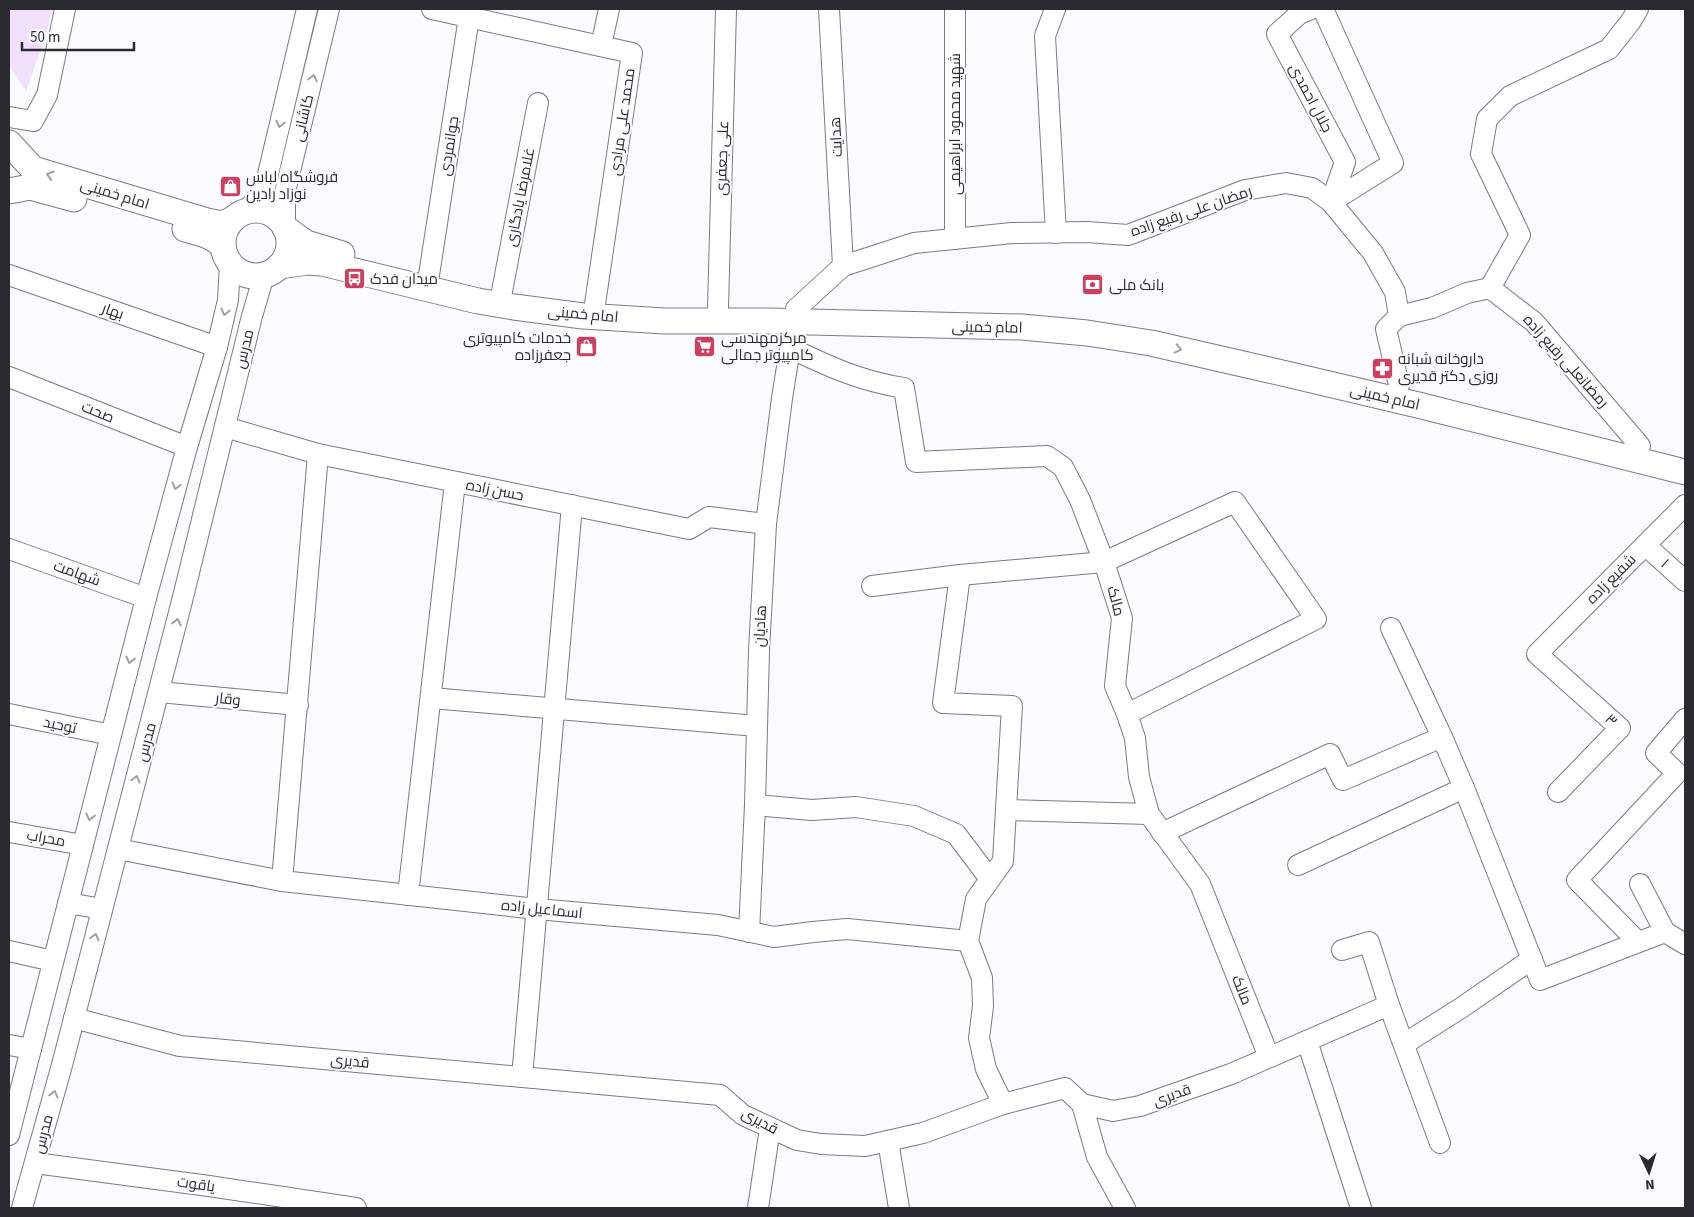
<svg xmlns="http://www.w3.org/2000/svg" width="1694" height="1217" font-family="'Source Sans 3',Cairo,sans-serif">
  <rect width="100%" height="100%" fill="#fafbfe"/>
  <path fill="#f1dffd" d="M9 9H52L47 32 26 91 9 65Z"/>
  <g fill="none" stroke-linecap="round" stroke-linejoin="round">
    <defs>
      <g id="minor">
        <path d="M432 9 632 53 595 304"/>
        <path d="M829 9 843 266"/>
        <path d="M955 9V239"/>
        <path d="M1055 9 1045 36 1056 233"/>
        <path d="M1311 9 1299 14 1277 34 1345 162 1331 202"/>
        <path d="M1323 9 1393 163 1331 202"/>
        <path d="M601 46 609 9"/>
        <path d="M9 117 33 121 47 95 65 9"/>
        <path d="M247 211 265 187 307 9"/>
        <path d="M285 228V192L329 9"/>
        <path d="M9 275 217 347"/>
        <path d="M429 275 469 17"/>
        <path d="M1490 288 1520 235 1481 154 1487 119 1510 96 1609 49 1631 21 1638 9"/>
        <path d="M502 291 538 103"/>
        <path d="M718 308 726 9"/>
        <path d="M796 309 843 266 914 243 1012 233 1087 232 1128 235 1245 190 1286 183 1312 188 1331 202 1373 253 1395 292 1399 316 1386 329 1399 385"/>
        <path d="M1399 316 1432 308 1467 293 1490 288 1534 322 1640 446"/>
        <path d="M790 348C830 367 860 381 904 388L916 462 1047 456 1063 467 1080 500 1104 562 1122 618 1115 686 1127 714 1135 738 1139 777 1149 814 1200 884 1269 1057"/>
        <path d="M9 377 187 447"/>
        <path d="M225 427 318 454 689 529 709 517 766 524"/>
        <path d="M1645 545 1685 581"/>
        <path d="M9 549 146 598"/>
        <path d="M960 575 943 703 1012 706 1003 861 976 899 968 941 982 978 983 1006 979 1038 986 1069 1003 1104"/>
        <path d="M872 586 960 575 1104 562 1235 502 1316 619 1127 714"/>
        <path d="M159 692 298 705"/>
        <path d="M431 698 757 726"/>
        <path d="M9 714 111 735"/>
        <path d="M1442 737 1464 788 1540 980 1665 932"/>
        <path d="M1558 792 1620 728 1537 654 1685 505"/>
        <path d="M755 805 812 810 856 807 914 816 956 834 990 879"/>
        <path d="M1006 810 1149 814"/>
        <path d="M9 832 83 845"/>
        <path d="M1162 833 1330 754 1343 780 1442 737 1391 628"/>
        <path d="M118 849 282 881 537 909 718 925 774 937 813 932 847 929 968 941"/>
        <path d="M1298 865 1464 788"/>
        <path d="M282 881 318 454"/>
        <path d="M1640 884 1665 932 1685 944"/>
        <path d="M408 895 455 482"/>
        <path d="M68 903 102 909"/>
        <path d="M749 932 755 805 759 650 766 524 782 398 792 336"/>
        <path d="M1638 942 1577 880 1677 773 1656 753 1685 719"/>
        <path d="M1342 950 1369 942 1389 1005 1440 1143"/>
        <path d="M9 951 53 961"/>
        <path d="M74 1018 180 1046 720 1095 743 1115 797 1140 821 1144 865 1146 923 1133 1003 1104 1065 1088 1082 1104 1113 1111 1140 1106 1231 1074 1389 1005"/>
        <path d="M1307 1041 1361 1208"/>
        <path d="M1404 1044 1461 1008 1532 959"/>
        <path d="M9 1045 31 1049"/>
        <path d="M522 1077 572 505"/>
        <path d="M1082 1104 1097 1157 1125 1208"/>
        <path d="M9 1135 146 598 187 447 217 347 228 300 230 264"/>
        <path d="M888 1141 899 1208"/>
        <path d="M35 1163 209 1186 356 1208"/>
        <path d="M22 1208 62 1065 182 601 252 316 264 275"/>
        <path d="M758 1208 770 1128"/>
      </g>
      <g id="major">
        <path d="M9 143 33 169 207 221 222 224 231 220"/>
        <path d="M9 191 30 187 74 199"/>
        <circle cx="256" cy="243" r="33"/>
        <path d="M285 228 306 243 342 254"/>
        <path d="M185 229C200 233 211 235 223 246"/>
        <path d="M279 266 308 262 322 263 478 301 514 307 583 316 665 321H769L1022 327 1087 333 1151 343 1269 370 1418 405 1685 472"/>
      </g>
    </defs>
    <use href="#minor" stroke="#787b86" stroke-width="22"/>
    <use href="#major" stroke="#787b86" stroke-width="27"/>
    <use href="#minor" stroke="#fff" stroke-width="20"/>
    <use href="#major" stroke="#fff" stroke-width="25"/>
  </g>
  <defs><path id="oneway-chevron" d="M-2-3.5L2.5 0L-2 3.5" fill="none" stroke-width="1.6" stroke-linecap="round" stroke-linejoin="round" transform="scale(1.25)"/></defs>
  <g stroke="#9fa0a2">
    <use href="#oneway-chevron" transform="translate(313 78) rotate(-77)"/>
    <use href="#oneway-chevron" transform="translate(280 124) rotate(103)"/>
    <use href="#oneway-chevron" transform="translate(50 175) rotate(-163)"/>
    <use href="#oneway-chevron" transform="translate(225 312) rotate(103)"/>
    <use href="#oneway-chevron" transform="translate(1178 349) rotate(13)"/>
    <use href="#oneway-chevron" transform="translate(176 486) rotate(105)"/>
    <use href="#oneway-chevron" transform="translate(177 622) rotate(-76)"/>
    <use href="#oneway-chevron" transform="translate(130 660) rotate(104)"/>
    <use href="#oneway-chevron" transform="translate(136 779) rotate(-75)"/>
    <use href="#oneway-chevron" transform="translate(90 817) rotate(104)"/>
    <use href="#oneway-chevron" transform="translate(95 937) rotate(-75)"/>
    <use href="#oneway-chevron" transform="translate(54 1094) rotate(-75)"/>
  </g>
  <defs>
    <symbol id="shop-square" viewBox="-11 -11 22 22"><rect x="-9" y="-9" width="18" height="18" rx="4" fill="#ce3e5d" stroke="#fafbfe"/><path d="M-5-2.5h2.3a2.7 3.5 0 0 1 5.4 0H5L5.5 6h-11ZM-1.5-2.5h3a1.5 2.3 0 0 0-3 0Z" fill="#fff"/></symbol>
    <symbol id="bus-square" viewBox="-11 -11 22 22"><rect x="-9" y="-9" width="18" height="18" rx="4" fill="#ce3e5d" stroke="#fafbfe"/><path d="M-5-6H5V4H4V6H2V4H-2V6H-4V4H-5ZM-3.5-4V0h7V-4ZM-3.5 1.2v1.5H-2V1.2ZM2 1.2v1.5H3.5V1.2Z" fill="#fff"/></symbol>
    <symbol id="bank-square" viewBox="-11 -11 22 22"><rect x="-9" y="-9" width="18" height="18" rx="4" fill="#ce3e5d" stroke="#fafbfe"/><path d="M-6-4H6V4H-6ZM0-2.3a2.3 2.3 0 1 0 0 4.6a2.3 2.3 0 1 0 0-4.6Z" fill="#fff"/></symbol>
    <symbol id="supermarket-square" viewBox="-11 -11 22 22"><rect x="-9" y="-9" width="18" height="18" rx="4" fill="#ce3e5d" stroke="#fafbfe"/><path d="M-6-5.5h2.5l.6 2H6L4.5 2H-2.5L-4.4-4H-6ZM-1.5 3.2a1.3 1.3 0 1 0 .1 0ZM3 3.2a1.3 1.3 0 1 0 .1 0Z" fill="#fff"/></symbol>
    <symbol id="pharmacy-square" viewBox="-11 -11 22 22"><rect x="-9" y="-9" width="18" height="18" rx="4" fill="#ce3e5d" stroke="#fafbfe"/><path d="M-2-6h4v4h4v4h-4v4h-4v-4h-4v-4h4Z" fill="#fff"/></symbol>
  </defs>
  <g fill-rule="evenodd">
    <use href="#shop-square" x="218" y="174" width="25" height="25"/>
    <use href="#bus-square" x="342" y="266" width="25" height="25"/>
    <use href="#bank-square" x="1080" y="272" width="25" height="25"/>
    <use href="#shop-square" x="574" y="334" width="25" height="25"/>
    <use href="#supermarket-square" x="692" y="334" width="25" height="25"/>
    <use href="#pharmacy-square" x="1370" y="356" width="25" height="25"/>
  </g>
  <g text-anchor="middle" stroke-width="4" stroke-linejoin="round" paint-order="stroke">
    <g font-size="15" fill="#2a2b30" stroke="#fafbfe">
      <text transform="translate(1311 98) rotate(62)" y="5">جلال احمدی</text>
      <text transform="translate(303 118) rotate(-77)" y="5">کاشانی</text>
      <text transform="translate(622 122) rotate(-82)" y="5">محمد علی مرادی</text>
      <text transform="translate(955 124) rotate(-90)" y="5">شهید محمود ابراهیمی</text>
      <text transform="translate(836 137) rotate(-93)" y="5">هدایت</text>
      <text transform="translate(449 146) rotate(-81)" y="5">جوانمردی</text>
      <text transform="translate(722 158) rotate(-88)" y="5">علی جعفری</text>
      <text transform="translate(115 194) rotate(17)" y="5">امام خمینی</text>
      <text transform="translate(520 197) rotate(-79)" y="5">غلامرضا یادگاری</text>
      <text transform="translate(1191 211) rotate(-19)" y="5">رمضان علی رفیع زاده</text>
      <text transform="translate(113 311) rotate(19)" y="5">بهار</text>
      <text transform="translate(583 314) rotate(5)" y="5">امام خمینی</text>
      <text transform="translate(987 327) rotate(1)" y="5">امام خمینی</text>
      <text transform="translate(244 349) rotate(-76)" y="5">مدرس</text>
      <text transform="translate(1566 361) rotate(48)" y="5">رمضانعلی رفیع زاده</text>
      <text transform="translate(1385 397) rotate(13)" y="5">امام خمینی</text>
      <text transform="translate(98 412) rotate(22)" y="5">صحت</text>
      <text transform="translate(495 490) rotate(11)" y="5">حسن زاده</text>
      <text transform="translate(1665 563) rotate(42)" y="5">۱</text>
      <text transform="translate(77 573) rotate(20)" y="5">شهامت</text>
      <text transform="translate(1611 579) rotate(-45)" y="5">شفیع زاده</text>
      <text transform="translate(1116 601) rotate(75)" y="5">مالک</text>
      <text transform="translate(760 626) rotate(-87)" y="5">هادیان</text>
      <text transform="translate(228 699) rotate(6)" y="5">وقار</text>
      <text transform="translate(1611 720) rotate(45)" y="5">۳</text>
      <text transform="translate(60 725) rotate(12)" y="5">توحید</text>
      <text transform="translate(146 742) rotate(-75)" y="5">مدرس</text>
      <text transform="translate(46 838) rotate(10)" y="5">محراب</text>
      <text transform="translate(542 909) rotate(6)" y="5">اسماعیل زاده</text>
      <text transform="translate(1242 990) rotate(68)" y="5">مالک</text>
      <text transform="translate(350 1061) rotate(5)" y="5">قدیری</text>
      <text transform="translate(1172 1095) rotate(-20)" y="5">قدیری</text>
      <text transform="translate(760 1121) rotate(28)" y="5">قدیری</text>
      <text transform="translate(43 1134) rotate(-75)" y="5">مدرس</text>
      <text transform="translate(196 1184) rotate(8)" y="5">یاقوت</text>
    </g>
    <g font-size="15" fill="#2a2b30" stroke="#fafbfe" text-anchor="start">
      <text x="246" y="182">فروشگاه لباس<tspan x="246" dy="17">نوزاد رادین</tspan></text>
      <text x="370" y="284">میدان فدک</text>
      <text x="1109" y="290">بانک ملی</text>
      <text x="571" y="343" text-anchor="end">خدمات کامپیوتری<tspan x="571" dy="17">جعفرزاده</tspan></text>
      <text x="721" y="343">مرکزمهندسی<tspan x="721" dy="17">کامپیوتر جمالی</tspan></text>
      <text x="1398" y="364">داروخانه شبانه<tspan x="1398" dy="17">روزی دکتر قدیری</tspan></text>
    </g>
  </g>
  <rect width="1694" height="1217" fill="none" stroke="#2a2b30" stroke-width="20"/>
  <g transform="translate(1649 1172) rotate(176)" stroke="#fafbfe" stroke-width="4" paint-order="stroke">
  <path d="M0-4L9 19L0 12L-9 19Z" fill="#2a2b30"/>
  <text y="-8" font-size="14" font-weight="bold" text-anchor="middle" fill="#2a2b30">N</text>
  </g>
  <path d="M22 42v8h112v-8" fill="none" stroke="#2a2b30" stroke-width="2.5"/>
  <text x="30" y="42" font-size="15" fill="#2a2b30" stroke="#fafbfe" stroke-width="4" paint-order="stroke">50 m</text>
</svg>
